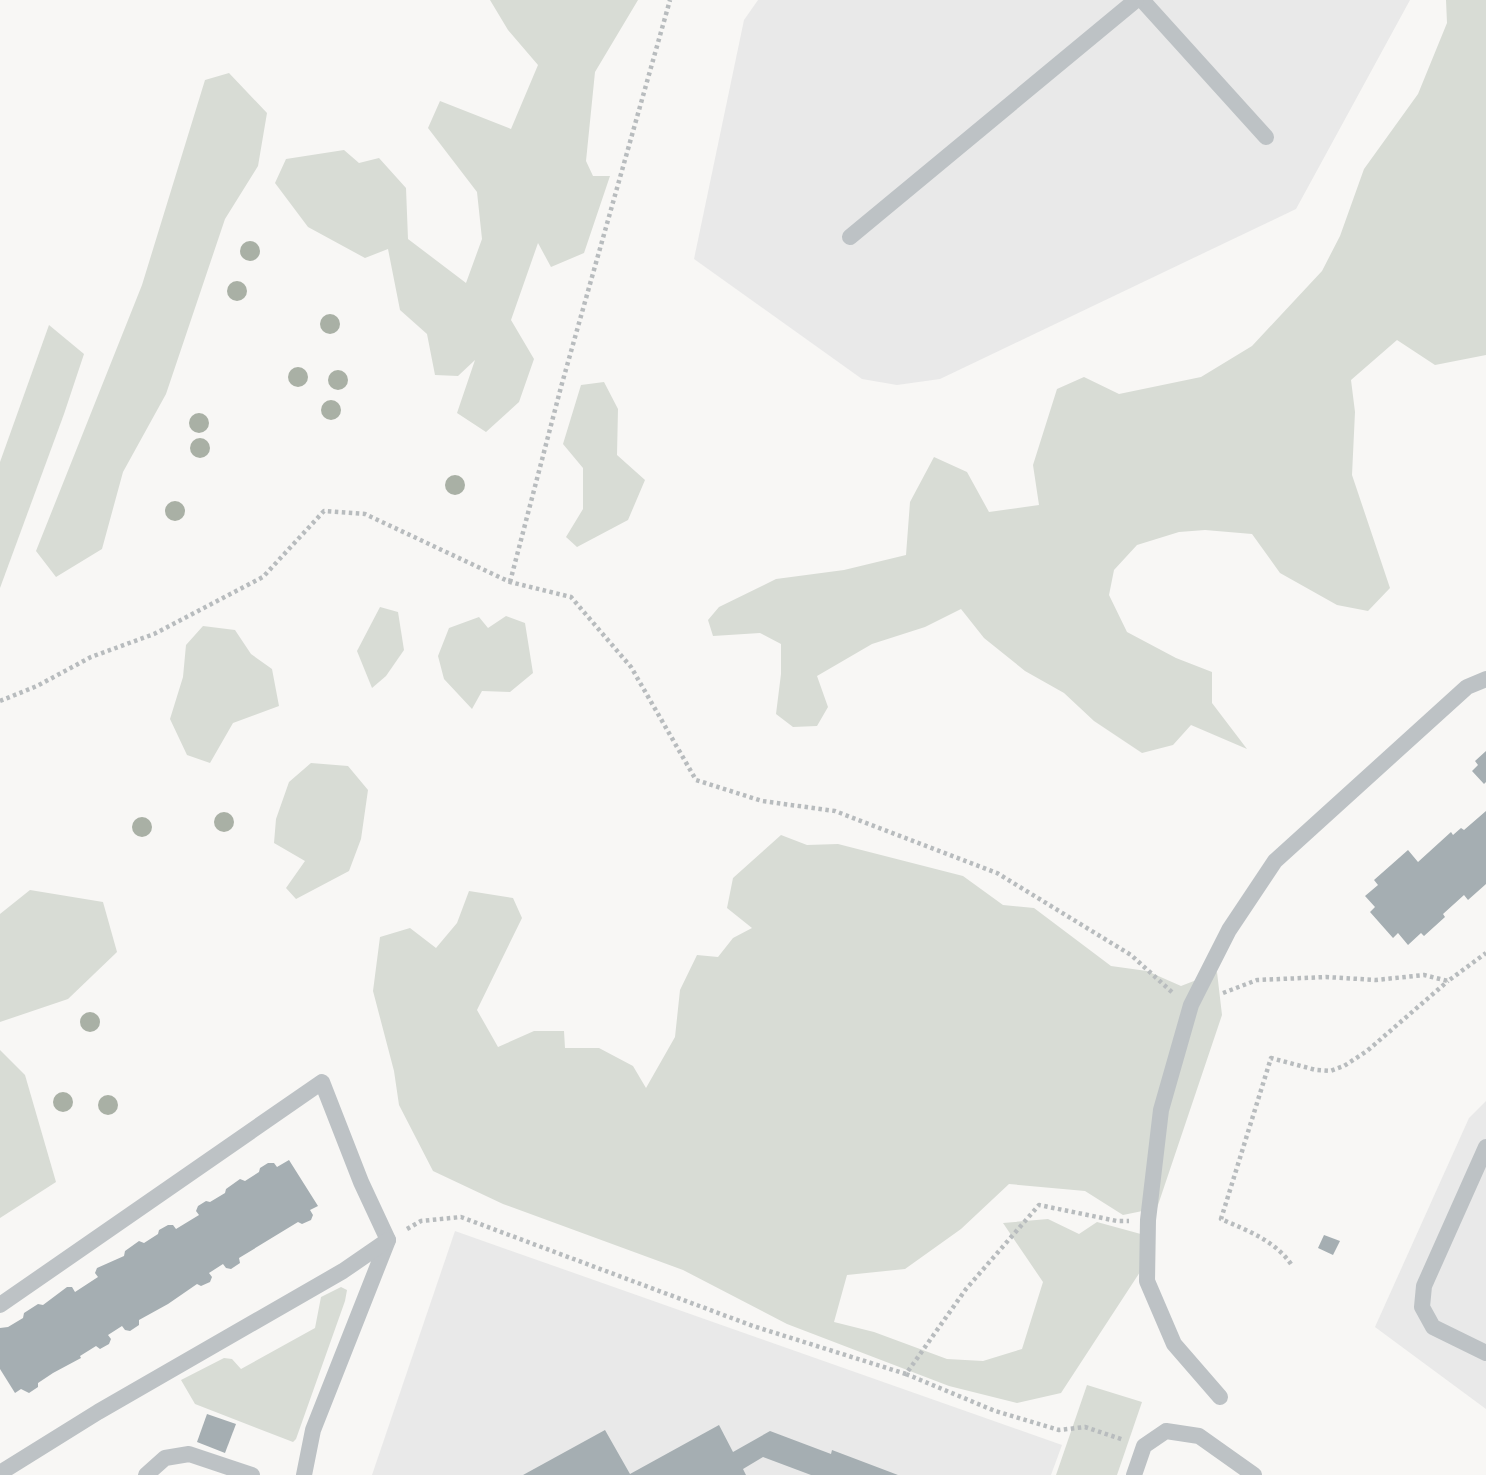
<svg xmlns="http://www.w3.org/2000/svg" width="1486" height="1475" font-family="'PT Sans',sans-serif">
  <rect width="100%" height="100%" fill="#f8f7f5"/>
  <g fill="#e9e9e9">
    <path d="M758 0H1410L1296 209 940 379 897 385 862 379 694 259 744 20Z"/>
    <path d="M1486 1101V1409L1375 1327 1469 1118Z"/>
    <path d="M455 1231 1062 1445 1051 1475H372Z"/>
  </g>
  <g fill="#d8dcd5">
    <path d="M490 0H638L595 72 586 161 593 176H610L584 253 551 267 538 243 511 320 534 359 519 402 486 432 457 413 475 360 458 376 435 375 427 334 400 310 388 249 365 258 308 227 275 183 286 159 344 150 359 163 379 158 406 188 408 239 466 283 482 239 477 192 428 128 440 101 511 129 538 65 508 30Z"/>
    <path d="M1446 0H1486V355L1435 365 1397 340 1351 380 1355 412 1352 475 1390 588 1368 611 1337 605 1280 573 1252 534 1205 530 1179 532 1137 545 1114 570 1109 595 1127 632 1176 658 1212 672V703L1247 749 1191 725 1173 745 1142 753 1094 721 1064 693 1025 671 984 638 961 609 925 627 872 644 817 676 828 707 817 726 793 727 776 714 781 674V644L760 633 713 636 708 620 719 607 776 579 844 570 906 555 910 502 934 457 967 472 989 512 1039 505 1033 465 1057 389 1084 377 1119 394 1201 377 1252 346 1322 271 1340 236 1364 169 1418 94 1447 23Z"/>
    <path d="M229 73 267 113 258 166 225 219 166 394 123 472 102 549 56 577 36 551 142 285 205 80Z"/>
    <path d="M49 325 84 354 64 414 0 588V462Z"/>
    <path d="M604 382 618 409 617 455 645 480 628 520 577 547 566 537 583 509V468L563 444 581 385Z"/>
    <path d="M380 607 398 612 404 650 386 676 372 688 357 651Z"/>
    <path d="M506 616 525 623 533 673 510 692 482 691 472 709 444 679 438 656 449 628 479 617 488 628Z"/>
    <path d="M203 626 235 630 251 654 272 669 279 706 233 723 210 763 187 755 170 719 183 677 186 645Z"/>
    <path d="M311 763 348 766 368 790 361 839 349 871 296 899 286 888 305 861 274 843 276 819 289 782Z"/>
    <path d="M781 835 807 845 838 844 963 876 1003 905 1034 908 1111 966 1147 971 1181 986 1217 972 1222 1015 1157 1208 1123 1215 1085 1191 1009 1184 961 1229 905 1269 847 1275 834 1322 874 1332 947 1359 983 1361 1022 1349 1043 1282 1003 1223 1048 1219 1079 1234 1097 1222 1148 1236 1140 1272 1061 1393 1017 1403 949 1386 787 1324 683 1270 503 1204 433 1171 399 1105 394 1071 373 991 380 937 410 928 436 948 457 923 469 891 513 898 522 918 477 1010 498 1047 534 1031H564L565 1048H599L633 1066 646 1088 675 1037 680 990 697 955 718 957 733 938 752 928 727 908 733 878Z"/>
    <path d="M30 890 103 902 117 952 68 999 0 1022V914Z"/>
    <path d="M0 1050 25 1075 56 1182 0 1218Z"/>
    <path d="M341 1287 347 1290 345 1301 296 1439 293 1442 195 1404 181 1380 224 1358 232 1359 241 1369 315 1328 321 1297Z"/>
    <path d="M1087 1385 1142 1402 1117 1475H1056Z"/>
  </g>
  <g fill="#a5aeb2">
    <path d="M1486 751V782L1484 784 1472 771 1478 765 1475 761Z"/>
    <path d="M1486 811V884L1468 900 1464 895 1443 914 1445 917 1424 936 1421 933 1408 945 1398 933 1393 938 1370 912 1375 907 1365 896 1378 885 1374 880 1408 850 1418 862 1451 832 1453 835 1461 828 1464 830Z"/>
    <path d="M289 1160 318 1206 310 1210 313 1215 311 1220 302 1224 298 1222 239 1258 240 1263 231 1269 226 1268 223 1264 209 1273 212 1277 210 1282 201 1286 197 1284 168 1304 139 1320V1325L130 1331 125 1330 122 1326 108 1335 111 1339 109 1344 100 1349 96 1346 80 1356 81 1358 53 1373 38 1383V1387L29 1393 21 1389 15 1393 0 1369V1328L8 1327 23 1318 24 1313 38 1304 43 1305 67 1287H72L75 1292 98 1277 95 1273 97 1268 124 1256 125 1251 139 1241 144 1243 158 1234 159 1230 168 1225H173L176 1229 199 1215 196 1211 198 1206 206 1201 210 1202 225 1193 226 1189 240 1179 245 1181 259 1172 260 1168 268 1163H274L277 1167Z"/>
    <path d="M1324 1235 1340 1241 1333 1255 1318 1248Z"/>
    <path d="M207 1414 236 1424 225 1453 197 1442Z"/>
    <path d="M719 1425 733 1452 770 1431 831 1454 832 1450 898 1475H811L763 1457 743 1469 746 1475H523L605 1430 630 1474Z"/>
  </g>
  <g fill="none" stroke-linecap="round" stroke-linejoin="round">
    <g stroke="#b8bcbe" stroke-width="4.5" stroke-dasharray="3.5 3.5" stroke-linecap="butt">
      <path d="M510 582 561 387 670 0"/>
      <path d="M0 701 37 686 91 657 154 634 263 577 324 511 365 514 510 582 571 597 631 667 696 780 762 801 835 811 997 873 1131 955 1174 994"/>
      <path d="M1223 993 1257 980 1326 977 1376 980 1424 975 1448 981 1486 953"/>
      <path d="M407 1229 421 1221 461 1217 753 1326 906 1374 966 1289 1039 1205 1117 1221H1129"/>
      <path d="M1291 1264C1274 1240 1248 1231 1221 1219L1271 1058 1316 1070 1330 1071 1344 1066 1367 1051 1448 981"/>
      <path d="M906 1374 995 1411 1059 1430 1085 1427 1124 1440"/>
    </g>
    <g stroke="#bdc2c5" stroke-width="16">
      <path d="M1142 0 1266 137"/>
      <path d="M850 237 1136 0"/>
      <path d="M1486 1147 1424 1286 1422 1307 1433 1327 1486 1353"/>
      <path d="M0 1305 322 1082 361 1182 388 1240 313 1430 304 1475"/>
      <path d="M1220 1397 1174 1344 1147 1281 1148 1220 1161 1110 1191 1005 1229 930 1275 861 1467 687 1486 679"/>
      <path d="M0 1473 98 1412 343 1271 388 1240"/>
      <path d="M146 1475 165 1458 189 1454 252 1475"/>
      <path d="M1134 1475 1144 1446 1166 1431 1199 1436 1254 1475"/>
    </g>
  </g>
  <g fill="#a9b0a5">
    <circle cx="250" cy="251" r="10"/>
    <circle cx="237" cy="291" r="10"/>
    <circle cx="330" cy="324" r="10"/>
    <circle cx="298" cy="377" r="10"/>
    <circle cx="338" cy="380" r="10"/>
    <circle cx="331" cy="410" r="10"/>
    <circle cx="199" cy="423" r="10"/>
    <circle cx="200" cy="448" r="10"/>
    <circle cx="455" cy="485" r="10"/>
    <circle cx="175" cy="511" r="10"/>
    <circle cx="224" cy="822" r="10"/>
    <circle cx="142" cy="827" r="10"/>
    <circle cx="90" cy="1022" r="10"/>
    <circle cx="63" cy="1102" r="10"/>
    <circle cx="108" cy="1105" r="10"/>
  </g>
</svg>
